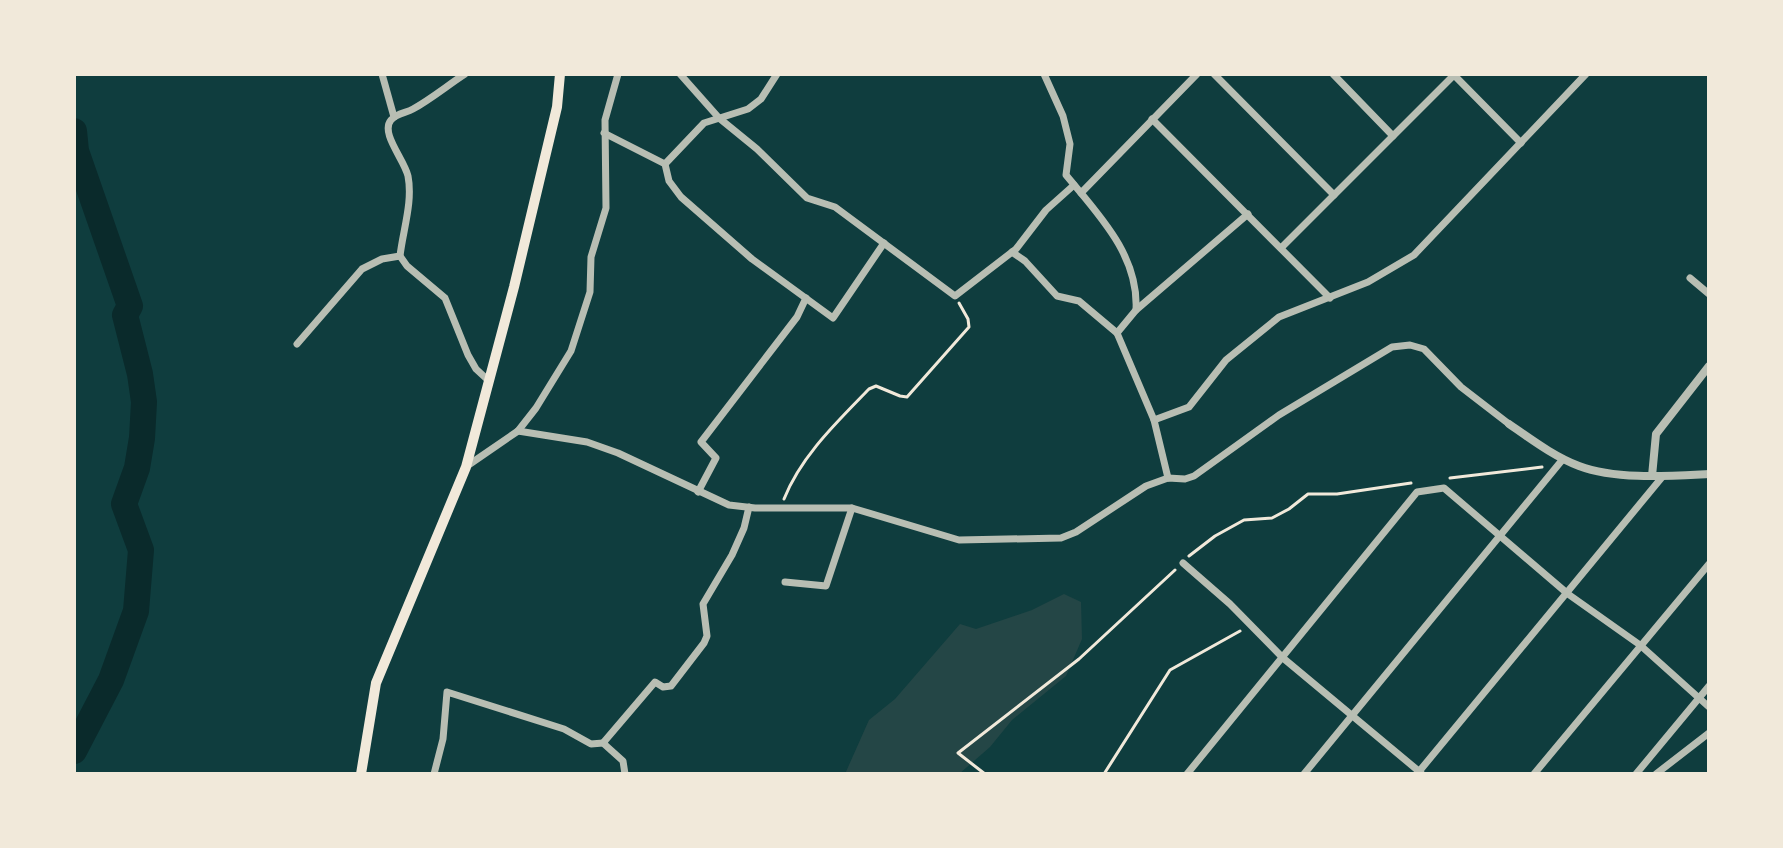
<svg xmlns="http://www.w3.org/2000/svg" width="1783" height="848" font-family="'PT Sans Narrow',sans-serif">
  <rect width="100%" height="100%" fill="#0f3d3e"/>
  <path fill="#244646" d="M1064 594 1081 602 1082 639 1066 676 1012 720 990 747 959 774H845L869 720 895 699 960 624 976 629 1032 610Z"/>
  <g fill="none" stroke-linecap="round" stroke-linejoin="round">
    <path stroke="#0a2a2b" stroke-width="26" d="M74 131 76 151 130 306 125 315 140 374 144 402 142 438 137 468 124 504 141 550 136 611 111 680 74 751"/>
    <g stroke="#f1e9da" stroke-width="3">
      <path d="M1450 478 1542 467"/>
      <path d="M784 499C801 456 837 422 869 389L876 386 900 396 907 397 969 327 968 319 959 303"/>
      <path d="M1189 556 1215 536 1244 520 1272 518 1289 509 1308 494H1337L1411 483"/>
      <path d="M985 774 958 753 1079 659 1175 570"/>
      <path d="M1104 774 1170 670 1240 631"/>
    </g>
    <g stroke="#b8beb3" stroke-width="7">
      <path d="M382 74 394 117"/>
      <path d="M465 74C448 85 431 99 413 109 406 113 397 113 391 120 380 133 404 159 408 176 413 202 403 230 400 256L407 266 445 298 468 355 476 369 489 381"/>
      <path d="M680 74 719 118 757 149 807 198 835 207 955 296 1016 249 1046 210 1074 185"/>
      <path d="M1044 74 1063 116 1070 144 1066 175C1098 214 1139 255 1136 310L1117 333 1154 420 1168 478"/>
      <path d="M1214 74 1334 195"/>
      <path d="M1333 74 1393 136"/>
      <path d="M1453 74 1521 143"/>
      <path d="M1152 119 1330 298"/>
      <path d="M604 133 665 164 669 181 681 197 752 259 833 318 884 243"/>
      <path d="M665 164 704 123 748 109 761 99 777 74"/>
      <path d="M1081 193 1197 74"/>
      <path d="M1281 248 1454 75"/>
      <path d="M1012 252 1025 261 1057 296 1079 301 1117 333"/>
      <path d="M1690 278 1709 294"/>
      <path d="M1136 310 1248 214"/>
      <path d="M297 344 362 269 382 259 400 256"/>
      <path d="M1154 420 1189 407 1226 360 1279 317 1368 282 1414 255 1586 74"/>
      <path d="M518 431 587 442 618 453 729 505 755 508H852L959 540 1061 538 1076 532 1146 486 1168 478 1185 479 1194 476 1279 415 1392 347 1410 345 1424 349 1461 387 1509 424"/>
      <path d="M467 466 518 431 536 408 571 351 590 292 591 257 606 208 605 120 618 74"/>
      <path d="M698 492 716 458 701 442 797 317 806 298"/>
      <path d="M1183 563 1230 604 1283 658 1421 773"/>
      <path d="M785 582 826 586 852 508"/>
      <path d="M434 774 443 739 447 692 564 729 591 744 603 743"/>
      <path d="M625 774 623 761 603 743 655 682 663 687 671 686 704 643 707 636 703 604 732 555 744 528 749 507"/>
      <path d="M1187 774 1417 492 1444 488 1568 594 1640 645 1709 707"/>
      <path d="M1304 774 1563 459"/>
      <path d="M1417 774 1663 476"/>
      <path d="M1534 774 1709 564"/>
      <path d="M1636 774 1709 686"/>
      <path d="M1656 774 1709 733"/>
    </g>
    <g stroke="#b8beb3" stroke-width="8">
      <path d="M1509 424C1531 439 1553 456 1579 466 1616 480 1669 476 1709 474"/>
      <path d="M1652 476 1656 434 1709 366"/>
    </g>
    <path stroke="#f1e9da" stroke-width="10" d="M361 774 376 683 466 467 514 287 557 107 560 74"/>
  </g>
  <rect width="1783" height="848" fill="none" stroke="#f1e9da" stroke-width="152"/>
</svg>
